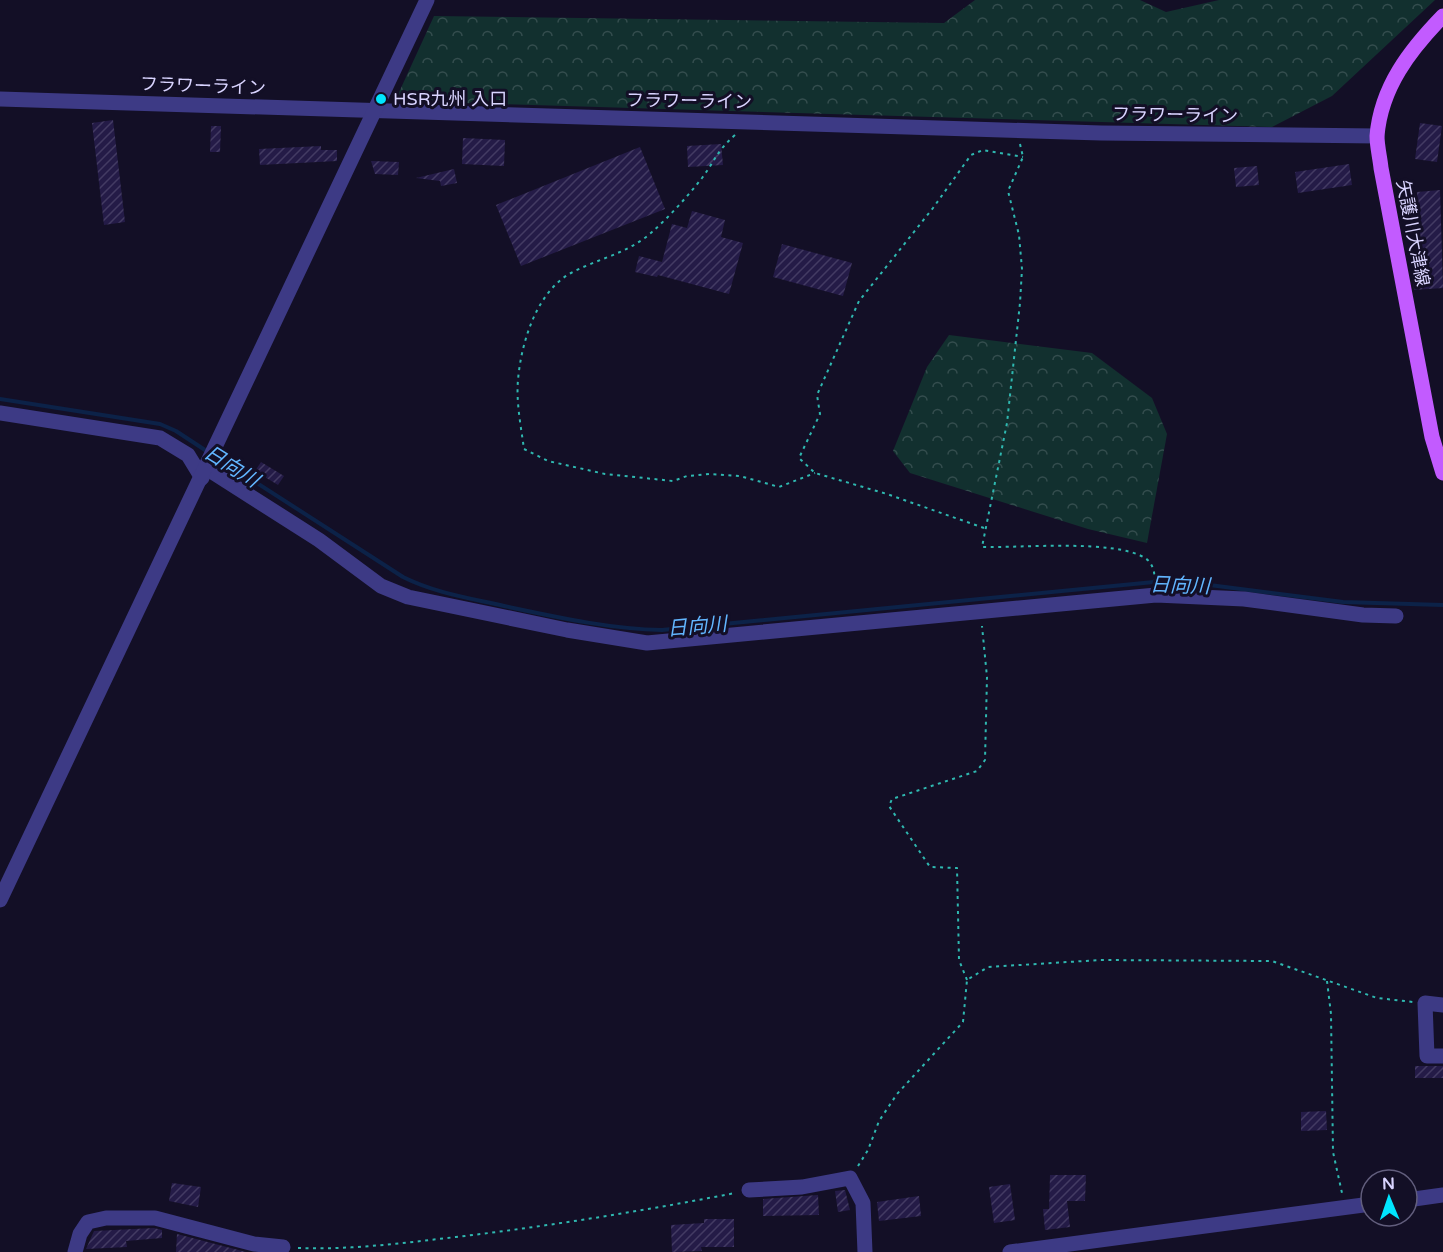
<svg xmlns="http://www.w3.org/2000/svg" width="1443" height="1252" font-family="'Varela Round','Noto Sans JP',sans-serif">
  <defs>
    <pattern id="forest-crowns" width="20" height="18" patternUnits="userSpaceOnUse" patternTransform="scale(1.5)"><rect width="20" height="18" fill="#12302f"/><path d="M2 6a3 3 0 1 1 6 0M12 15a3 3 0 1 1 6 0" fill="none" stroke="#344d4e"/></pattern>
    <pattern id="building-hatch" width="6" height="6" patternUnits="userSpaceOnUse" patternTransform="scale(1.5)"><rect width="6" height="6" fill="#241b47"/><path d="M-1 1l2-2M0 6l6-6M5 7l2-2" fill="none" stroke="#433b63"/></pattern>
  </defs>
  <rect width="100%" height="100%" fill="#130f26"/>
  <g fill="url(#forest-crowns)">
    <path d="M975 0H1140L1166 12 1219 0H1435L1332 96 1272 127 395 101 434 16 944 23Z"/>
    <path d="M949 335 1092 353 1152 398 1167 434 1147 543 1088 529 910 473 893 451 927 367Z"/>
  </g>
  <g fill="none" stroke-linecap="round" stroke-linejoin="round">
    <g stroke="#0c2248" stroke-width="4">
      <path d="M0 399 160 424 176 431 208 452"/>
      <path d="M215 456 403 577C435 593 469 598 504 606 556 617 609 629 662 630L1154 582H1186L1343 602 1443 605"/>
    </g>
  </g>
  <g fill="url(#building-hatch)">
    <path d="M113 120 125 222 104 225 92 123Z"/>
    <path d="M1420 123 1442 126 1437 162 1415 159Z"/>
    <path d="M211 126H221L220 152H210Z"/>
    <path d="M463 138 505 140 504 166 462 164Z"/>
    <path d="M721 144 723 165 688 167 687 146Z"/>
    <path d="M321 146V150H337V161L260 165 259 149Z"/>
    <path d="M640 147 665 209 521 266 496 205Z"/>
    <path d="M371 161 399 162 398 175 375 174Z"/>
    <path d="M1349 164 1352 185 1298 193 1295 172Z"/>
    <path d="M1257 166 1259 185 1236 187 1234 168Z"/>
    <path d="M454 169 457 183 441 186 440 181 416 178Z"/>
    <path d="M1440 190 1443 288 1414 290 1412 268 1419 267 1417 192Z"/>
    <path d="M692 211 725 220 721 237 743 243 729 294 658 275 657 277 635 272 639 256 662 262 672 224 687 228Z"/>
    <path d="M782 244 852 263 843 296 773 277Z"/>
    <path d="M261 462 284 476 278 485 255 471Z"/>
    <rect x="1415" y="1066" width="28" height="12"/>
    <path d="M1326 1111 1327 1130 1301 1131V1112Z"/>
    <path d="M1050 1175H1086L1085 1201H1067L1070 1227 1045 1230 1043 1209H1049Z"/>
    <path d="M172 1183 201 1187 198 1207 169 1201Z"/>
    <path d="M1010 1184 1015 1220 994 1223 989 1187Z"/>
    <path d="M845 1190 850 1210 838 1212 835 1191Z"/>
    <path d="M818 1195 819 1215 763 1216V1199Z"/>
    <path d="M919 1196 921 1216 879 1221 877 1202Z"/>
    <path d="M704 1219H734V1247H701L702 1251 672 1252 671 1225 704 1223Z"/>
    <path d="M154 1228 162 1230V1238L126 1241 127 1247 86 1249 94 1231Z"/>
    <path d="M177 1234 246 1252H176Z"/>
  </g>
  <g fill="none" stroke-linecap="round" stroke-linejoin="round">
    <g stroke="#2fb8b0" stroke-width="2" stroke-dasharray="3 4.5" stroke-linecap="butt">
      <path d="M735 135C716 152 716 159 702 178 688 196 669 217 652 232 629 253 597 259 571 273 536 292 521 344 518 380 516 402 521 427 524 449L548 461 605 474 673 481 687 476 710 474 740 476 779 487 815 473"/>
      <path d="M1020 144 1023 157 1008 191 1019 235 1022 269 1020 303 1007 423 982 547C1021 548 1115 539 1145 558 1153 563 1155 573 1155 583"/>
      <path d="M984 528 887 494 815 473 799 458 820 414 817 395 859 301 933 208 971 155 983 150 1023 157"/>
      <path d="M967 980 959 960 957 868 930 867 889 806 892 799 977 771 985 760 987 677 982 626"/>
      <path d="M1327 981 1331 1014 1333 1152 1342 1193"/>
      <path d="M858 1166 868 1150 879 1121 897 1094 963 1022 967 980 988 967 1100 960 1272 961 1377 998 1413 1002"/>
      <path d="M298 1248C351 1250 403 1243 456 1237 550 1226 643 1211 735 1193"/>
    </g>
    <g stroke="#3d3a85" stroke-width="15">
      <path d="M0 99 1101 133 1377 136"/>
      <path d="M0 413 160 438 188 455 202 478"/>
      <path d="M206 468 319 540 381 586 408 597 567 630 647 643 1156 595 1244 599 1363 615 1396 616"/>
      <path d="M0 900 427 0"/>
      <path d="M1443 1005 1425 1003 1427 1056H1443"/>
      <path d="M749 1190 802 1187 850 1178 863 1203 865 1252"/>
      <path d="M1407 1200 1443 1195"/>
      <path d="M75 1252 80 1234 88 1222 106 1218H155L254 1244 283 1247"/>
      <path d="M1010 1252 1371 1204"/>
    </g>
    <path stroke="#c25bff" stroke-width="15" d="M1443 16C1410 50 1381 87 1377 136 1377 146 1380 158 1381 168L1432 437 1443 473"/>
  </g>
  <circle fill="#00e5ff" stroke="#130f26" stroke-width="2" cx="381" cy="99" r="6"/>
  <g text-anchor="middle" stroke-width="6" stroke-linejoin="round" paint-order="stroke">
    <g font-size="18" fill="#d9d4ff" stroke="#130f26">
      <text transform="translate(203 86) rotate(2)" y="6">フラワーライン</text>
      <text transform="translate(689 101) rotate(1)" y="6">フラワーライン</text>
      <text transform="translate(1175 115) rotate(1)" y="6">フラワーライン</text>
      <text transform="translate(1413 233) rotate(79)" y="6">矢護川大津線</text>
    </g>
    <g font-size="18" fill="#d9d4ff" stroke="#130f26" text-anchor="start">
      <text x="393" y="105">HSR九州 入口</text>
    </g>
    <g font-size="20" font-style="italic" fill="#62b6ff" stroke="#130f26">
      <text transform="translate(232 466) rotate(32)" y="7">日向川</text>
      <text transform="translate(1180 585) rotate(2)" y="7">日向川</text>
      <text transform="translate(697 626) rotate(-5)" y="7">日向川</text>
    </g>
  </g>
  <g transform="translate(1389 1198) rotate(358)"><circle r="28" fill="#130f26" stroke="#625e7d" stroke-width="1.5"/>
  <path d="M0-4.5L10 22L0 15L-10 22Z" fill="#00e5ff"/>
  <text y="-9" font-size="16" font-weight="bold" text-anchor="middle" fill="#d9d4ff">N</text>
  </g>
</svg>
